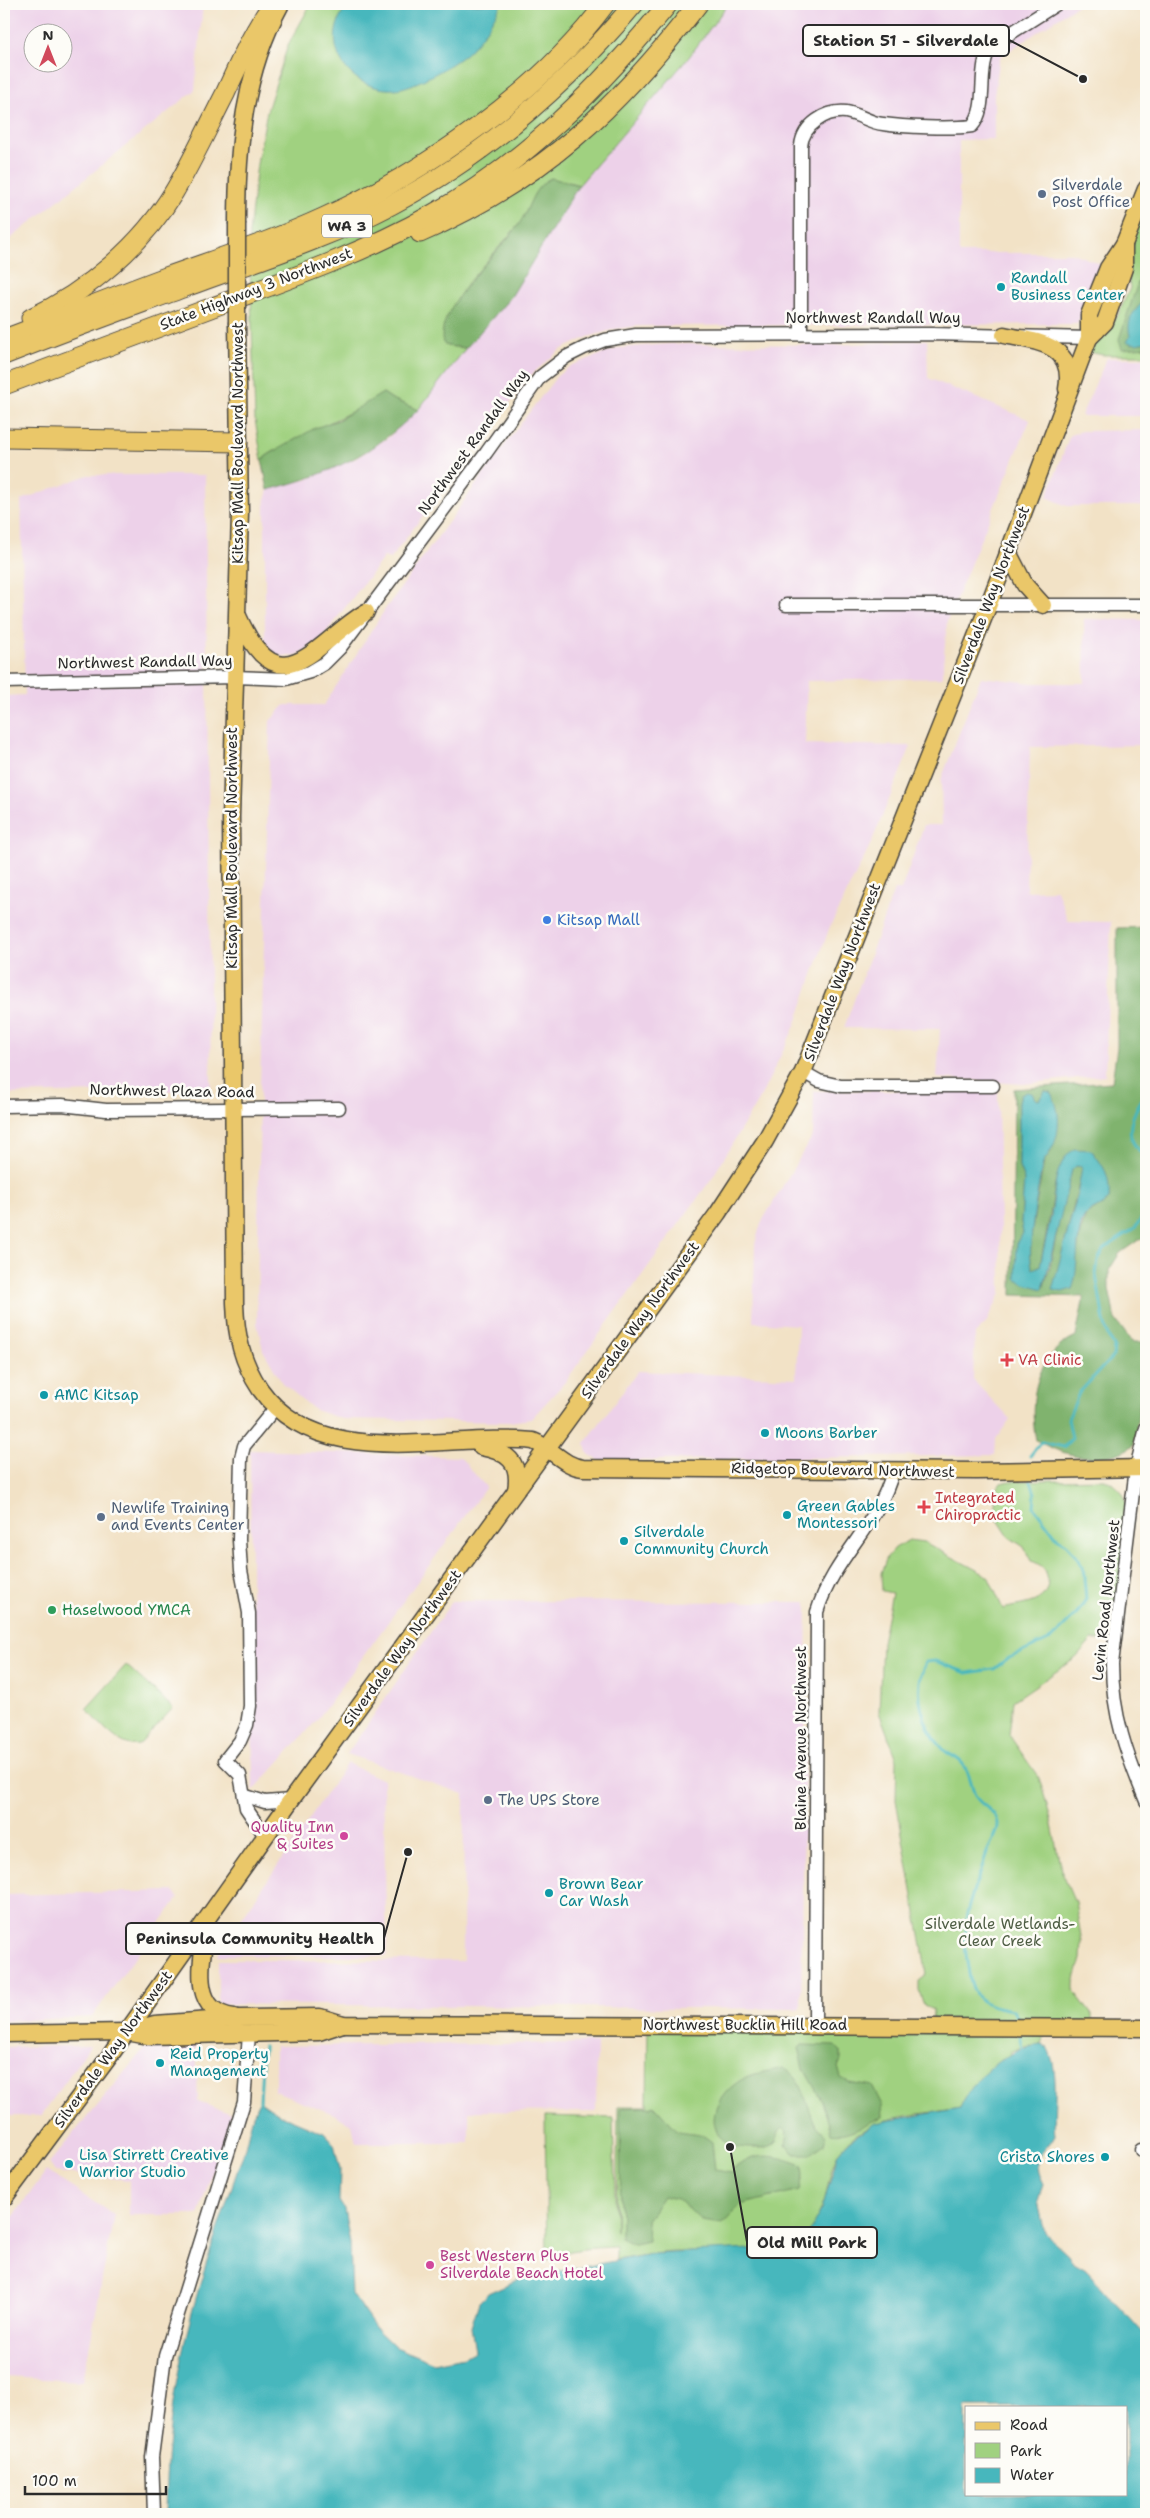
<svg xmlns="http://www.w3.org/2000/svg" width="1150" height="2518" font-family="'Shantell Sans',sans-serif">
  <rect width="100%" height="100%" fill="#fdfcf7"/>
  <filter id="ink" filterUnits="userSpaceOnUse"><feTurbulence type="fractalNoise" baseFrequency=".02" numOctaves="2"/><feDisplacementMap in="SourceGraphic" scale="10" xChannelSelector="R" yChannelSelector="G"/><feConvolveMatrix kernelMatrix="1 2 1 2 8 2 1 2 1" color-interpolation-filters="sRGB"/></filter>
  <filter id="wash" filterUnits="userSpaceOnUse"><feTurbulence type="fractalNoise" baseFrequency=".0096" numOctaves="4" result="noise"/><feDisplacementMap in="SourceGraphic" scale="20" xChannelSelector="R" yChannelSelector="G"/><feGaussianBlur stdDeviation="1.12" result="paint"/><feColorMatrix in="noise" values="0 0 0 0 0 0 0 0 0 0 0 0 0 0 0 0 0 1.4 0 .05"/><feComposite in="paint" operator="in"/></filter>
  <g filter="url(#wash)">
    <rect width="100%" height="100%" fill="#f2e2c6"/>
    <g fill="#edd1e9" fill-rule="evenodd">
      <path d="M4 4H203L195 90 4 244ZM32 32H62V62H32Z"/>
      <path d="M728 4H1079L1000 57 994 96V139L959 140V253H1072L1101 264 1077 324 638 326 615 329 588 337 560 350 531 375 390 559 384 557 317 644 297 655 280 656 271 653 265 646V500L268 490 306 480 357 458 389 437 418 410 454 362 579 185 689 57Z"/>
      <path d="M927 340 928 378 1030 420 947 621 942 678 807 681 805 744 911 746 872 841 829 929 795 1026 763 1092 712 1178 565 1382 531 1419 509 1422 342 1419 315 1410 282 1383 263 1350 257 1323 260 1089 270 721 285 705H324L386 608 512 435 557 376 572 365 619 348 669 344 839 345Z"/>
      <path d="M1107 358H1146V416H1081Z"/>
      <path d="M1146 430V506H1067L1047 497 1070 435 1082 431Z"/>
      <path d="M88 475H205L211 1090 4 1094V696L25 695 21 500Z"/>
      <path d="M1084 619 1146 620V745L1030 747 1026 891 1057 890 1068 921 1111 922 1105 1075 1023 1084 937 1078 940 1029 844 1028 894 890H901L924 825H942L941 780 981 677 1032 683H1085Z"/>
      <path d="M814 1091H998L1001 1293 986 1323 975 1334 973 1380 1010 1419 996 1439 995 1455 600 1461 587 1453 585 1443 638 1371 796 1378 798 1325 753 1322 755 1244 761 1223 813 1135Z"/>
      <path d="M250 1450 460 1457 486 1487 317 1720 253 1791Z"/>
      <path d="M452 1601 807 1602 801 2009 218 2004V1960L463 1961 464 1794 347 1754Z"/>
      <path d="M347 1763 383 1780 387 1956 217 1955Z"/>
      <path d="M174 1891 178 1898 92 2017 4 2021V1895Z"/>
      <path d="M196 2042 198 2102 232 2114 198 2215H129V2180L55 2172 49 2163 148 2044Z"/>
      <path d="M597 2043 596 2112 469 2111V2143H356L352 2125 334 2114 275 2091V2046Z"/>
      <path d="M90 2046 41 2116H4V2047Z"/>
      <path d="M46 2171 114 2215 83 2381 4 2377V2230Z"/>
    </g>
    <g fill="#a0d180" stroke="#667e56">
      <path d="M311 4H728L689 57 579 185 562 180 535 193 521 222 467 284 446 318 447 346 466 348 418 410 392 399 383 393C354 414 321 424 291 443 280 450 272 450 262 460L255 420 249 234 257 164 267 111 288 45Z"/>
      <path d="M1146 189V355H1103L1084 351 1089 338 1117 317 1130 288 1124 244Z"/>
      <path d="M1104 1479C1112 1483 1120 1487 1124 1496 1135 1526 1119 1606 1115 1640H1092L1076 1658 1013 1701 1009 1735 1039 1778 1050 1815 1061 1870 1075 1902 1082 1942 1081 1959 1074 1983V1991L1092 2015V2028L1045 2033 1042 2045 1023 2047 1010 2052 1011 2056 1002 2058 960 2108C918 2116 867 2113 839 2152 831 2164 828 2186 825 2199 822 2208 811 2234 804 2239 783 2254 700 2252 673 2252 654 2253 635 2257 616 2260V2247C593 2248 568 2248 547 2260L545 2116 613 2118 616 2231 618 2106H647L648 2024 932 2026 933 2009 924 2005 919 1991V1981L927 1975 896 1800 897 1759 879 1712 882 1642 892 1593 882 1591 881 1573 887 1557 895 1548 909 1540 924 1542 988 1576 1003 1609C1013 1606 1028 1605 1037 1600 1055 1590 1049 1565 1031 1561L1024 1547 1009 1537 998 1520 995 1507 996 1489 1001 1483 1009 1481Z"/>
      <path d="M126 1665 173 1708 139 1745C119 1749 99 1721 86 1709Z"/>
    </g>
    <g fill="#80b36e" stroke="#566f4c" fill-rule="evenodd">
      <path d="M551 178 579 185 511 297 466 348 447 346 443 343C434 308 500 252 519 224 531 207 531 188 551 178Z"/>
      <path d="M1146 259V299C1127 319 1128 318 1131 344L1146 342V347L1122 349 1119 339Z"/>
      <path d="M383 393 392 399 418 410C374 454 328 475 268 490L262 460 268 455 315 428 338 420Z"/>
      <path d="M1146 927V1239H1140L1120 1253 1109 1270V1289L1115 1319 1132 1342H1146V1358L1134 1445C1105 1466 1064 1457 1036 1440 1028 1400 1036 1354 1076 1336L1084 1297 1012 1295 1014 1089 1112 1082 1117 1047V928ZM1045 1091 1050 1092 1054 1098 1051 1151 1044 1161C1041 1182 1024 1254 1033 1269L1040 1266C1045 1237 1052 1211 1055 1182L1091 1150C1105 1169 1109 1175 1109 1200L1086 1215 1080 1233 1077 1252 1053 1290 1083 1167 1076 1166 1072 1170 1061 1211 1050 1267 1043 1289 1017 1242 1023 1233 1021 1222 1024 1180 1019 1167V1103L1021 1095 1039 1100Z"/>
      <path d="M802 2045 836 2046 841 2052V2060L838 2067 841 2078 849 2082 872 2086 882 2105 883 2117C866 2122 849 2137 831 2133L822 2101 804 2069 799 2048Z"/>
      <path d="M783 2068C805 2078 805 2105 816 2124 819 2128 823 2132 826 2135L824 2144 811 2154H793L785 2144 787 2132 783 2128C777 2132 779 2137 775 2142 767 2152 741 2147 730 2146 726 2142 719 2137 717 2132 706 2109 729 2084 749 2076 759 2072 772 2071 783 2068Z"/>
      <path d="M654 2105 678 2131 701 2134 712 2142 715 2170 730 2173C751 2150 775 2154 802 2165L803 2177 799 2190 740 2205 723 2224 702 2221 678 2199 663 2196 647 2220 648 2241 634 2244 621 2238 620 2108 650 2107Z"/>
    </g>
    <g fill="#47b7bd" stroke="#397174" fill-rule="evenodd">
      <path d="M348 4H501C495 18 476 47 463 56 449 67 413 88 395 89 358 92 324 58 339 20 341 15 345 9 348 4Z"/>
      <path d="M1146 299V342L1136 344 1127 342 1130 336C1126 319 1134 311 1146 299Z"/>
      <path d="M1045 1091 1050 1092C1061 1107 1061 1134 1051 1150 1049 1155 1045 1158 1043 1163 1039 1181 1025 1256 1033 1269L1040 1266C1043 1249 1048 1233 1051 1216 1056 1191 1052 1166 1074 1149L1091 1150C1106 1169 1110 1175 1109 1200 1103 1206 1092 1209 1086 1215 1074 1229 1080 1271 1072 1289L1062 1292 1052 1290 1077 1196 1082 1167 1076 1166 1072 1170 1043 1289 1022 1283 1016 1278 1017 1242 1023 1233 1021 1222 1024 1180 1019 1167V1103L1021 1095 1027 1092 1032 1093 1035 1099 1039 1100Z"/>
      <path d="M1042 2045 1047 2047C1061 2071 1052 2108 1055 2135 1042 2158 1029 2154 1043 2184L1038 2202 1045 2233 1068 2254 1073 2263 1087 2271 1146 2336V2514H165C166 2464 169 2414 180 2364 194 2292 220 2223 243 2154 247 2143 253 2106 260 2101L281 2115 324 2133 334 2144 340 2169 339 2201 344 2209 350 2243 352 2294 375 2328 395 2347 434 2363 464 2357 475 2351 471 2327 479 2302 488 2293 519 2279 651 2254 771 2248 791 2244 805 2239 822 2209 838 2153 849 2141 875 2123 960 2108C973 2077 1008 2047 1042 2045ZM966 2407H1126V2494H966Z"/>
    </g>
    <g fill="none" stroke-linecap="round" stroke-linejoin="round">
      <g stroke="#47b7bd" stroke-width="3">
        <path d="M1146 1094C1137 1105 1125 1128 1133 1142 1136 1148 1142 1153 1146 1158"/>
        <path d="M1030 1456 1041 1442 1064 1447 1072 1438 1068 1419 1079 1393 1113 1356 1114 1346 1108 1336 1104 1321 1096 1275 1098 1260 1104 1249 1135 1228 1146 1212"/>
        <path d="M1018 2022 1013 2010C1002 2008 986 2006 978 1997 967 1985 963 1935 966 1919 969 1899 979 1878 985 1858 988 1846 999 1835 998 1823 996 1810 982 1807 976 1797 970 1786 971 1773 962 1763 957 1757 949 1755 944 1750 922 1728 912 1690 926 1662L935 1661 967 1673 994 1669 1007 1659 1051 1639 1077 1614 1086 1599 1083 1567 1067 1544 1057 1538 1034 1507 1035 1494 1031 1481"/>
        <path d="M1020 2033 1023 2049"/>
        <path d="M260 2101 263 2046"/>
      </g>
    </g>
  </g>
  <g filter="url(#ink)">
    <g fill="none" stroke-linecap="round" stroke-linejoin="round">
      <defs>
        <g id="minor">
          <path d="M801 334V146C803 125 826 110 846 112 859 114 870 123 883 124 903 127 952 129 972 126 990 106 975 68 992 45L1057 4"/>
          <path d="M786 605H1146"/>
          <path d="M4 682 234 677 286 679 310 672 325 663 340 648 486 453 540 377 566 357 584 348 605 340 636 335 932 334 1089 338"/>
          <path d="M803 1072 819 1081 841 1086H993"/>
          <path d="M4 1106 62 1105 106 1110 339 1108"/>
          <path d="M1146 1428 1136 1468 1112 1664C1112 1714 1127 1756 1146 1801"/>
          <path d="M246 1796 265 1802 291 1800"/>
          <path d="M265 1836 246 1808 240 1775 225 1760 240 1741 247 1725 250 1706 249 1613 241 1570 239 1540 241 1458 244 1446 276 1407"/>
          <path d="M815 2025 817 1612C834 1556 879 1525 893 1471"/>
          <path d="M1141 2150 1146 2151"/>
          <path d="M154 2514 152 2457 165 2356 244 2102 249 2034"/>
        </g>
        <g id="major">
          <path d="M237 223C237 147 244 72 281 4"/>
          <path d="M237 324 240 513 231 817 235 1303C236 1336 242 1362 260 1389 320 1474 446 1432 533 1441 552 1448 563 1466 583 1468L977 1471 1146 1468"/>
          <path d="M1004 335C1037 342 1075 343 1067 389"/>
          <path d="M1089 338 1105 322 1124 268V244"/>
          <path d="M1008 552 1025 585 1043 605"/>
          <path d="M238 616C280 711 314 643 366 612"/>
          <path d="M481 1447C507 1452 521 1461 516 1490"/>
          <path d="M207 1921C204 1953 186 2011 234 2017"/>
          <path d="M126 2032 155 2024 238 2018 320 2017 343 2024 1146 2028"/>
          <path d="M4 2034 126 2032 149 2036 319 2032 343 2024"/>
          <path d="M4 2198 109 2057 291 1800 718 1213 765 1141 803 1072 989 604 1089 338V315L1108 268 1124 244 1146 189"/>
        </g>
        <g id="highway">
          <path d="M420 233C543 179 617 109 698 4"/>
          <path d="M31 318C87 292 142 245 174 192 193 160 208 127 225 94 239 64 253 30 273 4"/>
          <path d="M4 339C58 319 112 297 166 277 219 258 273 241 325 217 424 173 540 92 605 4"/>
          <path d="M4 355C65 331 126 309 188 286 256 261 326 239 391 205 485 156 566 85 634 4"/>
          <path d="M4 385C73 359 143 333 213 307 287 280 364 253 433 214 525 163 602 85 668 4"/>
          <path d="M4 438 238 442"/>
        </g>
      </defs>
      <use href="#minor" stroke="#494642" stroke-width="15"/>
      <use href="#major" stroke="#494642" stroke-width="19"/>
      <use href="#highway" stroke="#494642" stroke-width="21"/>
      <use href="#minor" stroke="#fff" stroke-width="12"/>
      <use href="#major" stroke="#eac769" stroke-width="16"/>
      <use href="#highway" stroke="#eac769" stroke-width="19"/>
      <defs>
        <path id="major-bridge" d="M237 223V324"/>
      </defs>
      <use href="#major-bridge" stroke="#494642" stroke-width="19" stroke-linecap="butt"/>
      <use href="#major-bridge" stroke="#eac769" stroke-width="16"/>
    </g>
  </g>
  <g fill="#5c6f8a" stroke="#fdfcf7" stroke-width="2">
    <circle cx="1042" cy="194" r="5"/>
    <circle cx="101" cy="1517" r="5"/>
    <circle cx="488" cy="1800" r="5"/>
  </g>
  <g fill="#0f9aa8" stroke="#fdfcf7" stroke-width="2">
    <circle cx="1001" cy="287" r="5"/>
    <circle cx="44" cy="1395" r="5"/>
    <circle cx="765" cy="1433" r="5"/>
    <circle cx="787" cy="1515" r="5"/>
    <circle cx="624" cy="1541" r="5"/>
    <circle cx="549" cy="1893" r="5"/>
    <circle cx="160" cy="2063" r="5"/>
    <circle cx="1105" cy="2157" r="5"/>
    <circle cx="69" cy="2164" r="5"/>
  </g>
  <circle fill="#3f7fe0" stroke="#fdfcf7" stroke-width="2" cx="547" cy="920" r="5"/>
  <g fill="#e0444e" stroke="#fdfcf7" stroke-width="2">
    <path d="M1004.5 1352.5h5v5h5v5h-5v5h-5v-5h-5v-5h5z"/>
    <path d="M921.5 1499.5h5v5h5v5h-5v5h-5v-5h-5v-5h5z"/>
  </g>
  <circle fill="#2e9e5b" stroke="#fdfcf7" stroke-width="2" cx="52" cy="1610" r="5"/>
  <g fill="#d1479c" stroke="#fdfcf7" stroke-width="2">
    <circle cx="344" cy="1836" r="5"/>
    <circle cx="430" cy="2265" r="5"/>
  </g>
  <g text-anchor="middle" stroke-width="5" stroke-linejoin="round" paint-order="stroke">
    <rect fill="#fdfcf7" stroke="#6a6a68" stroke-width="1" x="322" y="214.5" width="50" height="23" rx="4"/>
    <g font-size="14" font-weight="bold" fill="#2b2b2b">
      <text x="347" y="231">WA 3</text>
    </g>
    <g font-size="15" fill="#4e5e75" stroke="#fdfcf7" text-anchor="start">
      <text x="1052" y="190">Silverdale<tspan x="1052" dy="17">Post Office</tspan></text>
      <text x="111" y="1513">Newlife Training<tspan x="111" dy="17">and Events Center</tspan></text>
      <text x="498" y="1805">The UPS Store</text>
    </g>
    <g font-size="15" fill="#0d838f" stroke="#fdfcf7" text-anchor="start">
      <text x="1011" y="283">Randall<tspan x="1011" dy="17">Business Center</tspan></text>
      <text x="54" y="1400">AMC Kitsap</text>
      <text x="775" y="1438">Moons Barber</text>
      <text x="797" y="1511">Green Gables<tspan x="797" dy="17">Montessori</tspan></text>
      <text x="634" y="1537">Silverdale<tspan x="634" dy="17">Community Church</tspan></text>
      <text x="559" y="1889">Brown Bear<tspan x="559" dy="17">Car Wash</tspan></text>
      <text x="170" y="2059">Reid Property<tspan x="170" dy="17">Management</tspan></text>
      <text x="79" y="2160">Lisa Stirrett Creative<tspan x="79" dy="17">Warrior Studio</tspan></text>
      <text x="1095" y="2162" text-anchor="end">Crista Shores</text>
    </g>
    <g font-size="15" fill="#2b2b2b" stroke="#fdfcf7">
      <text transform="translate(256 289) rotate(-21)" y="5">State Highway 3 Northwest</text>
      <text x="873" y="323">Northwest Randall Way</text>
      <text transform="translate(473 442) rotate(-54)" y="5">Northwest Randall Way</text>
      <text transform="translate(238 443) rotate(-90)" y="5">Kitsap Mall Boulevard Northwest</text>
      <text transform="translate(991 595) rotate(-69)" y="5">Silverdale Way Northwest</text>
      <text transform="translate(145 662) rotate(-1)" y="5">Northwest Randall Way</text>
      <text transform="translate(232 848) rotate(-90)" y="5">Kitsap Mall Boulevard Northwest</text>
      <text transform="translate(842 972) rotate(-69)" y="5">Silverdale Way Northwest</text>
      <text transform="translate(172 1091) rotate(1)" y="5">Northwest Plaza Road</text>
      <text transform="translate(640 1320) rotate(-54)" y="5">Silverdale Way Northwest</text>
      <text transform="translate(843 1470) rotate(1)" y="5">Ridgetop Boulevard Northwest</text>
      <text transform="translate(1106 1600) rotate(-84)" y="5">Levin Road Northwest</text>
      <text transform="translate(402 1648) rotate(-54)" y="5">Silverdale Way Northwest</text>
      <text transform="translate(801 1738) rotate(-90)" y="5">Blaine Avenue Northwest</text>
      <text x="745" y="2030">Northwest Bucklin Hill Road</text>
      <text transform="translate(113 2049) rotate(-54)" y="5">Silverdale Way Northwest</text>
    </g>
    <g font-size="15" fill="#366cbe" stroke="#fdfcf7" text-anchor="start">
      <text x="557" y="925">Kitsap Mall</text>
    </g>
    <g font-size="15" fill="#be3a42" stroke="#fdfcf7" text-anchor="start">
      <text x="1018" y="1365">VA Clinic</text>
      <text x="935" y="1503">Integrated<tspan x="935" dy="17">Chiropractic</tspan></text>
    </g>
    <g font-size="15" fill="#27864d" stroke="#fdfcf7" text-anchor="start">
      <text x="62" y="1615">Haselwood YMCA</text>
    </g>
    <g font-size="15" fill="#b23c85" stroke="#fdfcf7" text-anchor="end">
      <text x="334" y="1832">Quality Inn<tspan x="334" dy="17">&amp; Suites</tspan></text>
      <text x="440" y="2261" text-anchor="start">Best Western Plus<tspan x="440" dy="17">Silverdale Beach Hotel</tspan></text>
    </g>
    <g font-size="15" fill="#4e5d44" stroke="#fdfcf7">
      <text x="1000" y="1929">Silverdale Wetlands-<tspan x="1000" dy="17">Clear Creek</tspan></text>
    </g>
  </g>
  <path fill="none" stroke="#2b2b2b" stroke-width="2" d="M1083 79L1009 40M408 1852L384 1938M730 2147L747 2242"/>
  <g fill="#2b2b2b" stroke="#fdfcf7" stroke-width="2">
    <circle cx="1083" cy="79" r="5"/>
    <circle cx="408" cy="1852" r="5"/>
    <circle cx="730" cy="2147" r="5"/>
  </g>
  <g fill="#fdfcf7" stroke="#2b2b2b" stroke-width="2">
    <rect x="803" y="25" width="206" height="31" rx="5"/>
    <rect x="126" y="1923" width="258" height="31" rx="5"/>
    <rect x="747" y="2227" width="130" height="31" rx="5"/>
  </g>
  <g font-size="16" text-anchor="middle" font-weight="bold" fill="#2b2b2b">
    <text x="906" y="46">Station 51 - Silverdale</text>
    <text x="255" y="1944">Peninsula Community Health</text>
    <text x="812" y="2248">Old Mill Park</text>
  </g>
  <rect width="1150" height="2518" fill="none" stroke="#fdfcf7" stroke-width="20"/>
  <rect x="965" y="2406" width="162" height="90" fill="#fdfcf7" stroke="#a9a8a5"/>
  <rect x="975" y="2422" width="25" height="8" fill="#eac769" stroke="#a9a8a5"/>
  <text x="1010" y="2430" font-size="15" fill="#2b2b2b">Road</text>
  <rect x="975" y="2443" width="25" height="15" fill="#a0d180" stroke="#a9a8a5"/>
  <text x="1010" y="2456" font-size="15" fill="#2b2b2b">Park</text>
  <rect x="975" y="2468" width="25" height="15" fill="#47b7bd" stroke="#a9a8a5"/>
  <text x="1010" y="2480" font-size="15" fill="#2b2b2b">Water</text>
  <g transform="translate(48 48)"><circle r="24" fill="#fdfcf7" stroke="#a9a8a5"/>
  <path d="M0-4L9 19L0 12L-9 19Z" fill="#d1495b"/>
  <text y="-8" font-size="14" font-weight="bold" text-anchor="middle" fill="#2b2b2b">N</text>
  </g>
  <path d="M25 2486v8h141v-8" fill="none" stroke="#2b2b2b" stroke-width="2.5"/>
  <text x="32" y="2486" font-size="15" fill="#2b2b2b" stroke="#fdfcf7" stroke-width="4" paint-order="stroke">100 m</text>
</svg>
